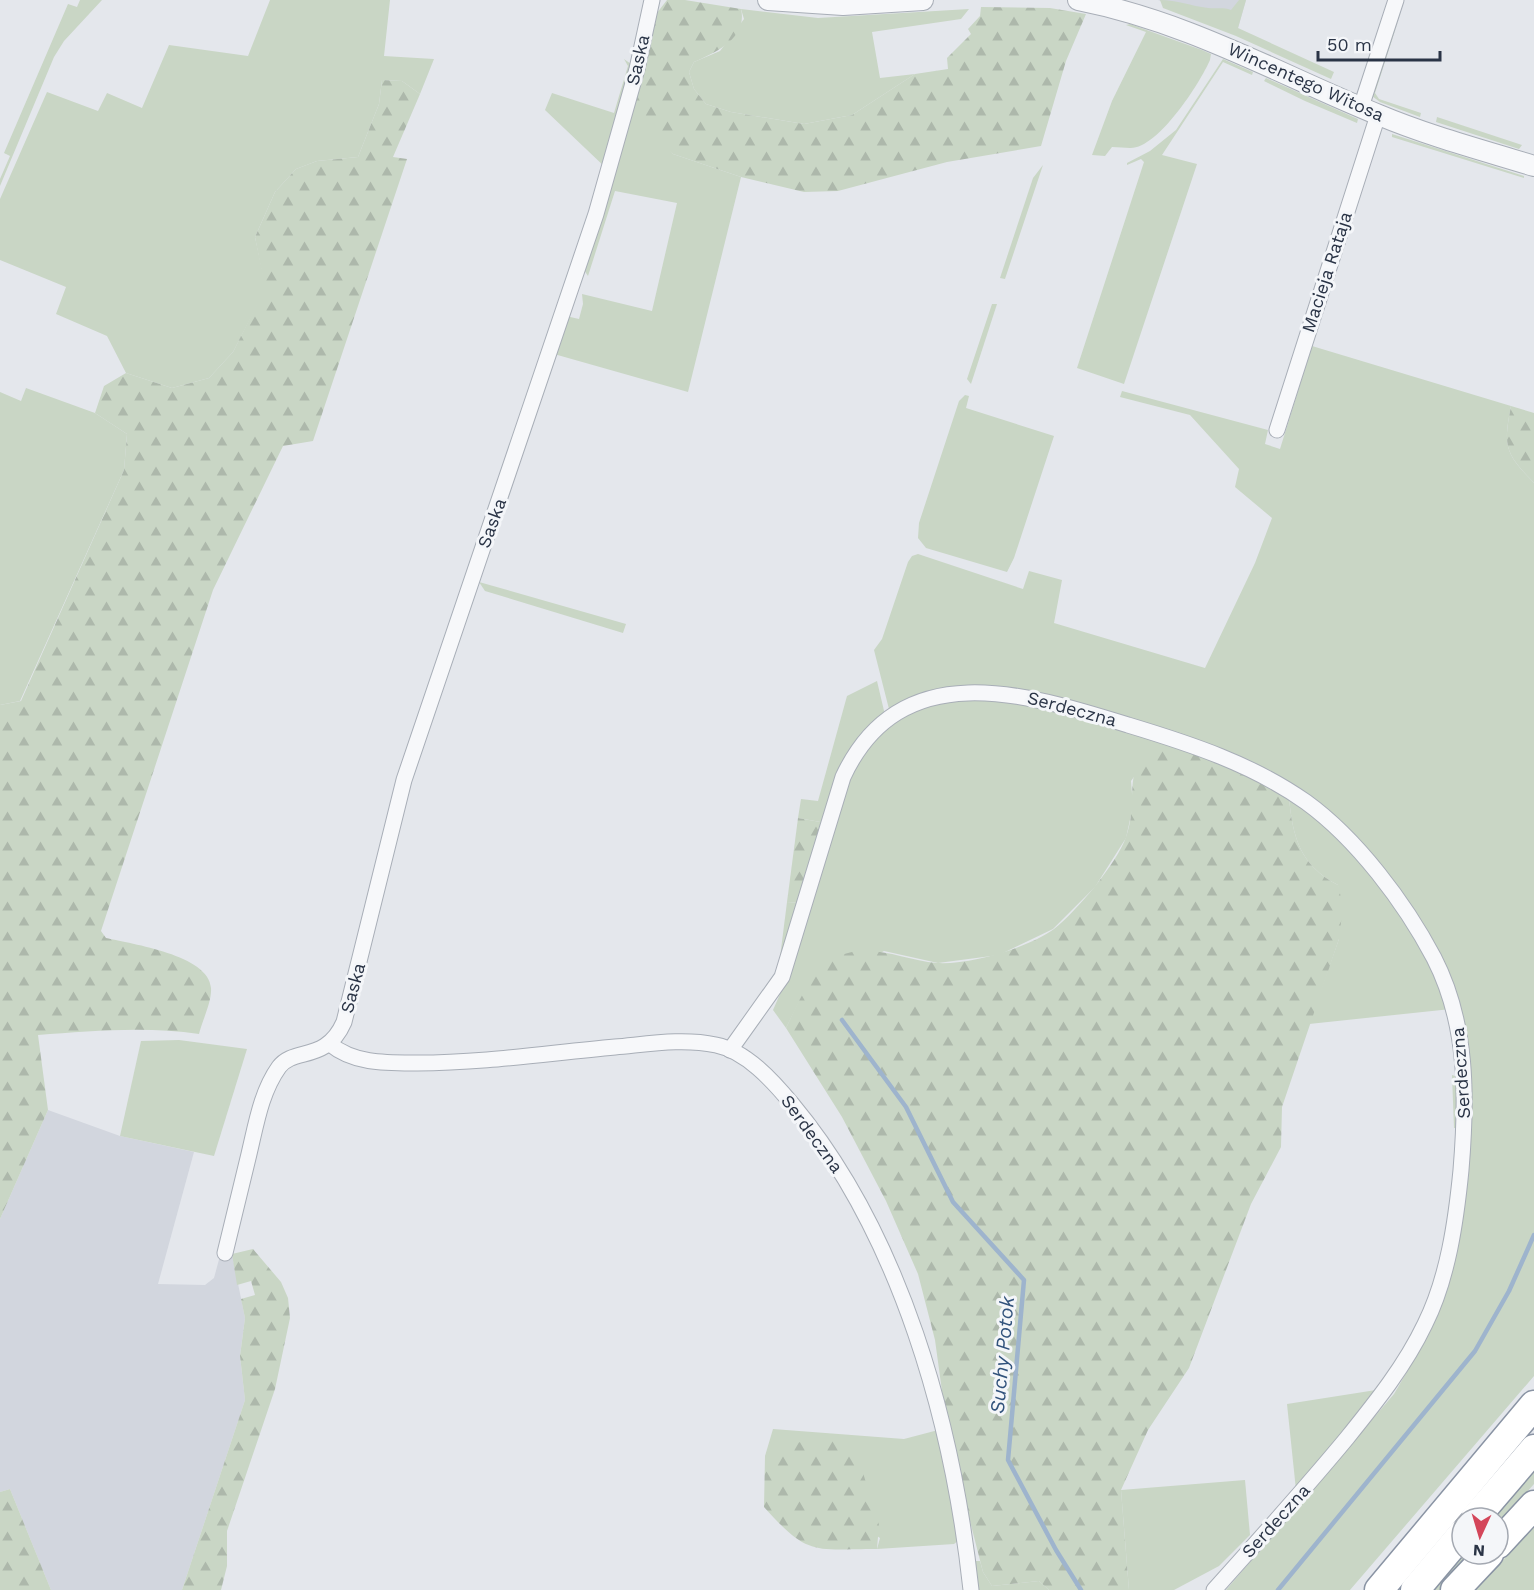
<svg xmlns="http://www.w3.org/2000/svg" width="1534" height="1590" font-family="'Work Sans',sans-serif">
  <defs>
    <pattern id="forest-firs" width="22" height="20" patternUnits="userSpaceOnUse" patternTransform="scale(1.5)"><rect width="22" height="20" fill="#c9d6c5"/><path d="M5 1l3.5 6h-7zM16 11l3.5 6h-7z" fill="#adb8ab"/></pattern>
  </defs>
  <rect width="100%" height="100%" fill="#e4e7ec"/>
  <g fill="#d2d6de">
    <path d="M1158 0H1246L1238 28Z"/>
    <path d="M48 1110 120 1136 194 1152 158 1284 205 1285 214 1278 221 1252 232 1254 245 1318 240 1356 245 1400 182 1590H51L10 1489 0 1492V1219Z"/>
  </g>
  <g fill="#c9d6c5">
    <path d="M80 0H102L64 41 54 57 0 186V179L10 156 4 153 68 4 77 7Z"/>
    <path d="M270 0H390L384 56 434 59 420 94 402 81 382 80 379 104 358 157 317 161 296 169 275 192 255 237 266 288 233 352 209 378 172 388 126 373 107 336 56 314 66 287 0 260V199L47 92 98 111 107 93 142 108 169 45 248 56Z"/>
    <path d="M1160 0C1177 0 1191 6 1208 8 1217 9 1223 7 1231 10L1239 0H1246L1238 28 1334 72 1331 79 1236 36 1163 8Z"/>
    <path d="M741 9 818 18 969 9 961 19 872 32 880 78 915 74 852 115 804 124 731 112 706 104 694 89 689 72 694 62 720 51 744 19Z"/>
    <path d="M1401 12 1375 93 1379 99 1421 113 1420 117 1380 102 1372 96Z"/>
    <path d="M1130 24 1202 50 1211 54 1210 60C1200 83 1158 149 1130 148 1125 148 1118 147 1112 147L1105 156 1092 155 1112 101 1146 32 1126 25Z"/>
    <path d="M624 59 631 64 606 168 545 110 552 93 614 113 628 66Z"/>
    <path d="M1223 59 1253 72 1252 75 1223 62 1162 155 1197 164 1124 384 1077 368 1144 162 1141 159 1127 165V163L1150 151 1176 130Z"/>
    <path d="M1266 78 1358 119 1357 123 1305 101 1264 81Z"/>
    <path d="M633 106 673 154 741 177 688 392 554 354 566 316 579 319 583 304 582 294 652 311 677 203 615 191 588 276 584 270Z"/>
    <path d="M1437 117 1522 145 1519 149 1436 122Z"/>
    <path d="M1392 134 1524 176V178L1392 137Z"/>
    <path d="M1043 165 1005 279 1000 278 1033 178Z"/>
    <path d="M992 304H997L971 384 967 379Z"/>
    <path d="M1312 346 1511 406C1503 447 1505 453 1534 483V1376L1350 1590H1226L1394 1394 1430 1332 1448 1282 1469 1174 1470 1111 1461 1010 1447 969 1433 940 1400 892 1321 805 1255 763 1254 766 1013 689 890 713 874 650 882 639 908 562 912 556 918 554 1023 589 1029 571 1062 580 1054 623 1205 668 1255 563 1272 518 1235 487 1239 469 1190 415 1120 397 1122 391 1268 430 1265 444 1280 449Z"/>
    <path d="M26 388 95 413 127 434 124 470 20 701 0 705V392L21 401Z"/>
    <path d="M965 395 969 396 966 408 1054 436 1014 558 1007 572 926 548 918 538 919 523 959 401Z"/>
    <path d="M479 582 626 624 623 633 485 591Z"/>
    <path d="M877 681 885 715 826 823 798 818 801 799 818 801 847 696Z"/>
    <path d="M953 697 1010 699 1161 740 1131 781 1133 806 1126 838 1095 887 1053 929 999 955 938 963 884 951 802 996 786 1028 773 1010 787 978 847 778 891 719Z"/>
    <path d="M1289 798 1307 808 1346 847 1399 909 1429 961 1451 1009 1309 1024 1339 939 1338 885C1300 865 1293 838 1289 798Z"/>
    <path d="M787 902 802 903 778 973Z"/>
    <path d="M179 1040 247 1049 214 1156 120 1136 141 1041Z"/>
    <path d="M1452 1075 1458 1077 1460 1128H1454Z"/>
    <path d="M1376 1390 1296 1490 1287 1404Z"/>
    <path d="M773 1429 904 1439 942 1429 965 1535 954 1544 877 1549 880 1538 765 1456Z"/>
    <path d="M1534 1470V1484L1498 1525V1518H1493Z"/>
    <path d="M1245 1480 1250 1535 1219 1566 1174 1590H1129L1121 1490Z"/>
    <path d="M1534 1527V1590H1475Z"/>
    <path d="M1462 1554H1473L1440 1590H1431Z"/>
    <path d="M973 1561H980L983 1572 992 1586 1039 1581 1049 1590H976Z"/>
  </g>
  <g fill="url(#forest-firs)">
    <path d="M667 0H685L741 9C748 38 715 53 694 62L689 72 694 89 706 104 731 112 804 124 852 115 915 74 948 69 947 58 971 34 968 29 980 16 981 7 1050 8 1086 14 1066 61 1041 146 947 162 838 191 804 192 741 177 673 154 647 130 633 106 653 18Z"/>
    <path d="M382 80 402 81 420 94 393 157 407 159 313 441 283 446 213 590 101 931 106 938C132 944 209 955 211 988 212 1002 202 1021 199 1034 147 1026 90 1031 38 1035L48 1110 0 1219V705L21 701 124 470 127 434 95 413 104 386 126 373 172 388 209 378 233 352 265 288 255 237 275 192 296 169 317 161 358 157 379 104Z"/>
    <path d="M1511 406 1534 413V483C1505 453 1503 447 1511 406Z"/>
    <path d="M1161 740 1204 753 1289 798C1293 838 1300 865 1338 885L1343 906 1339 939 1282 1107 1281 1147 1251 1204 1189 1368 1148 1430 1121 1490 1129 1590H1049L1039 1581 992 1586 983 1572 948 1435 935 1340 918 1274 886 1201 842 1117 786 1028C796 1007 808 978 827 963 863 937 900 960 937 963 969 965 1028 948 1054 929 1076 912 1117 863 1126 837 1141 795 1117 771 1161 740Z"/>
    <path d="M798 818 826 823 802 903 787 902Z"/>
    <path d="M253 1249 281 1282 288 1298 290 1318 275 1389 227 1531V1566L221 1590H182L245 1400 240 1356 245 1318 241 1299 255 1295 251 1281 237 1285 232 1254Z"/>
    <path d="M830 1437 856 1450 879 1525 877 1549C813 1549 809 1557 764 1507L765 1456 795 1443Z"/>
    <path d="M10 1489 51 1590H0V1492Z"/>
  </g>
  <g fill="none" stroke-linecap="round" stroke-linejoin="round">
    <g stroke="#9eb4cd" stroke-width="4.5">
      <path d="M842 1020 906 1107 953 1202 1024 1280 1008 1460 1056 1550 1081 1590"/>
      <path d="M1278 1590 1475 1351 1509 1291 1534 1235"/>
    </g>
    <defs>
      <g id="minor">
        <path d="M1361 107 1396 0"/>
        <path d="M1277 430 1378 115"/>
        <path d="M330 1044C354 1064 386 1063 417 1063 484 1063 548 1053 615 1047 649 1044 683 1038 716 1045 746 1051 773 1081 792 1104 901 1235 953 1423 971 1590"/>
        <path d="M730 1050 782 977 843 777C900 654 1025 693 1128 725 1191 744 1252 764 1306 802 1357 839 1405 903 1434 958 1468 1024 1467 1098 1461 1170 1456 1221 1448 1278 1425 1324 1405 1366 1376 1402 1347 1438 1304 1490 1259 1540 1214 1590"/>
        <path d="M225 1253C233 1220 241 1187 249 1154 256 1125 261 1092 279 1067 294 1047 326 1063 344 1022L404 780 596 214 637 69 652 0"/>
      </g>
      <g id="tertiary">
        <path d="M768 0 843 5 923 0"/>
        <path d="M1078 0C1189 22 1276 73 1379 115 1429 136 1482 150 1534 166"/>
      </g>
      <g id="motorway">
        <path d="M1475 1518 1534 1449"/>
        <path d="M1498 1544 1534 1505"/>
        <path d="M1379 1590 1534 1405"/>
        <path d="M1415 1590 1462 1534"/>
        <path d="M1455 1590 1489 1554"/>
      </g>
    </defs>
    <use href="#minor" stroke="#a8aeb7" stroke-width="17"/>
    <use href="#tertiary" stroke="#a8aeb7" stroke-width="22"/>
    <use href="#motorway" stroke="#8a94a4" stroke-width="31"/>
    <use href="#minor" stroke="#f7f8fa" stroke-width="15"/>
    <use href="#tertiary" stroke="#f7f8fa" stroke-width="20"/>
    <use href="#motorway" stroke="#fff" stroke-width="28"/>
  </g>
  <g text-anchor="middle" stroke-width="6" stroke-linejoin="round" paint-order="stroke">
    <g font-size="18" fill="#2a3446" stroke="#f4f6f9">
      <text transform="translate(638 60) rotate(-77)" y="6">Saska</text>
      <text transform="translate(1306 82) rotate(24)" y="6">Wincentego Witosa</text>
      <text transform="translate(1327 272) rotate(-72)" y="6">Macieja Rataja</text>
      <text transform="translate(492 523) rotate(-70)" y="6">Saska</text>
      <text transform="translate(1072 709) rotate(15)" y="6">Serdeczna</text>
      <text transform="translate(353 988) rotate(-75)" y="6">Saska</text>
      <text transform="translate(1461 1073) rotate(-94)" y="6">Serdeczna</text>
      <text transform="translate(812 1134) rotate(54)" y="6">Serdeczna</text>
      <text transform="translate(1276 1521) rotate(-48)" y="6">Serdeczna</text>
    </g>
    <g font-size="20" font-style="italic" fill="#32537c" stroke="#f4f6f9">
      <text transform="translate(1002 1355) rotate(-85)" y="7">Suchy Potok</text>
    </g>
  </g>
  <g transform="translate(1480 1536) rotate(184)"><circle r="28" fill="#f4f6f9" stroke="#a3a8b1" stroke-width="1.5"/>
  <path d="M0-4.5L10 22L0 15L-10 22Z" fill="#d4465a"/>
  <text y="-9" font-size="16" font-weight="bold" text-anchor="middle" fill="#2a3446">N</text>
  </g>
  <path d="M1318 51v9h122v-9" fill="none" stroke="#2a3446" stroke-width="3"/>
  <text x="1327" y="51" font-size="18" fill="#2a3446" stroke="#f4f6f9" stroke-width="4.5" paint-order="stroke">50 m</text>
</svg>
